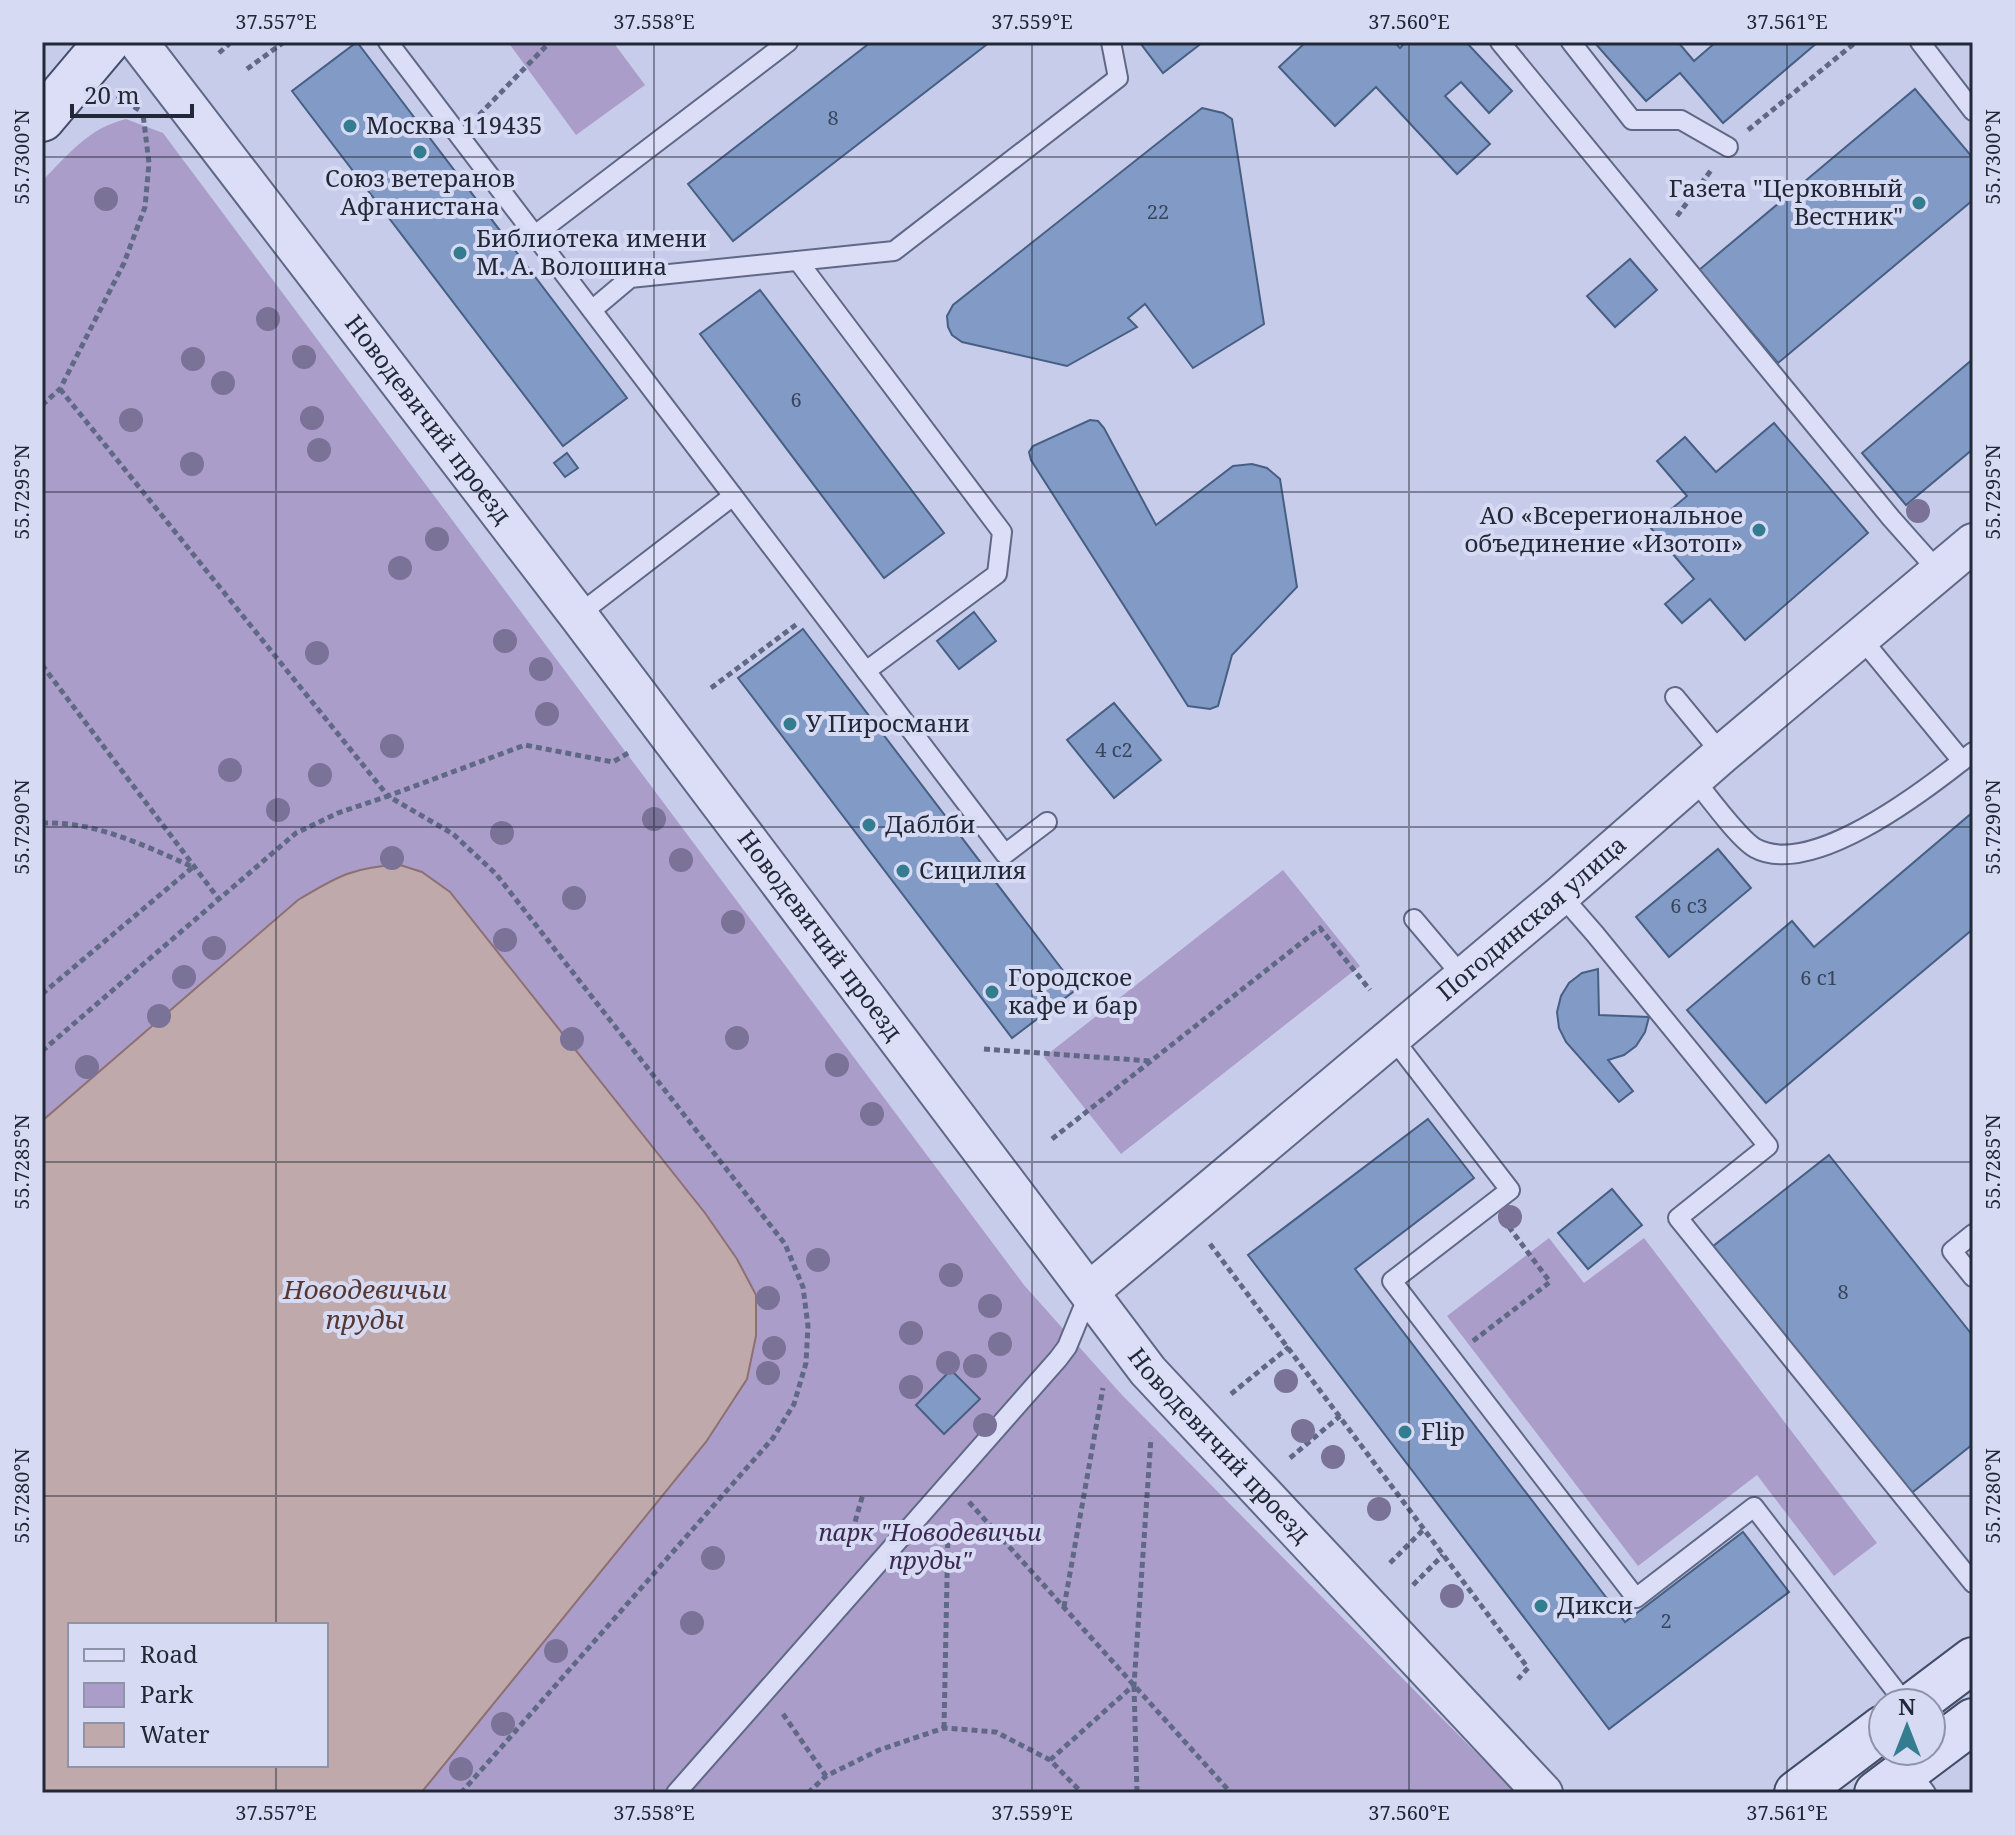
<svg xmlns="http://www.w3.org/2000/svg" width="2015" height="1835" font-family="'Noto Serif',serif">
  <rect width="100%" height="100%" fill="#c8cceb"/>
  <g fill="#ab9dc9">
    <path d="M508 42H613L645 85 576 135Z"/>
    <path d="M126 119 163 133 1024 1285 1122 1395 1516 1793H421L706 1442 747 1379 756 1336 738 1259 705 1213 450 892 422 872 298 900 42 1121V181C69 154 87 129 126 119Z"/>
    <path d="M1283 870 1360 966 1121 1154 1044 1057Z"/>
    <path d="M1549 1238 1584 1283 1644 1238 1877 1543 1834 1576 1757 1475 1638 1566 1447 1316Z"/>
  </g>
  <path fill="#c0a9ab" stroke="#8d7071" stroke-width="2" fill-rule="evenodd" d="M400 865 422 872 450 892 705 1213 737 1259 756 1295V1336L747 1379 706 1442 421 1793H42V1121L298 900C336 877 355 866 400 865ZM70 1625H326V1765H70Z"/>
  <g fill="#829bc6" stroke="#475f83" stroke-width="2">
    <path d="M357 42 627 398 563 446 292 91Z"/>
    <path d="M871 42H990L733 241 688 184Z"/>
    <path d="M1143 42H1203L1163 73 1141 44Z"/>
    <path d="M1306 42H1394L1400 48 1406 42H1466L1512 91 1489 113 1461 82 1445 96 1490 144 1457 174 1376 87 1335 126 1279 67Z"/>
    <path d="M1594 42H1678L1694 61 1716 42H1818L1723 123 1680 73 1646 101Z"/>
    <path d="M1915 89 1973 158V200L1778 363 1699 270Z"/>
    <path d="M1202 108 1223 113 1232 119 1264 324 1193 368 1145 304 1128 318 1137 327 1067 366 962 342 952 335 948 327 947 316 953 305Z"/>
    <path d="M1630 259 1657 290 1615 327 1587 296Z"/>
    <path d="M760 290 944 533 884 578 700 334Z"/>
    <path d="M1973 359V449L1906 505 1862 453Z"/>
    <path d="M1090 420 1098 421 1104 428 1156 525 1233 466 1252 464 1267 468 1280 479 1297 587 1232 655 1218 706 1210 709 1188 706 1031 460 1029 452 1033 446Z"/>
    <path d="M1774 423 1868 533 1745 640 1710 599 1682 623 1665 604 1694 579 1650 527 1687 496 1657 461 1685 437 1716 472Z"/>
    <path d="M567 453 578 468 565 477 554 463Z"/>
    <path d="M974 612 996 641 959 669 937 641Z"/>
    <path d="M803 629 1077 989 1012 1038 738 678Z"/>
    <path d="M1114 703 1161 760 1114 798 1067 740Z"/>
    <path d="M1973 812V929L1766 1103 1687 1010 1792 921 1814 947Z"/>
    <path d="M1718 849 1751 888 1669 957 1636 917Z"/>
    <path d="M1598 969 1599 1015 1649 1017 1645 1032 1636 1046 1624 1055 1608 1060 1633 1091 1619 1102 1566 1042 1559 1028 1557 1012 1561 996 1569 983 1582 973Z"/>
    <path d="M1428 1119 1474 1178 1355 1269 1625 1622 1743 1532 1789 1592 1609 1729 1248 1255Z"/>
    <path d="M1829 1155 1973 1336V1444L1909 1495 1712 1247Z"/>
    <path d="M1612 1189 1642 1225 1588 1269 1558 1233Z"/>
    <path d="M951 1370 980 1399 944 1434 916 1405Z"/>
  </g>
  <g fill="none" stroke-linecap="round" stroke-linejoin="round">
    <defs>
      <g id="lane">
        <path d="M388 42 733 496"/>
        <path d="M1500 42 1891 518 1939 572"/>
        <path d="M1571 42 1632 120H1681L1728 147"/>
        <path d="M1920 42 1973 111"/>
        <path d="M535 235 788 42"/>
        <path d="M798 261 1002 532 997 574 866 671"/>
        <path d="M592 310 630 278 894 251 1118 78 1111 42"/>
        <path d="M578 615 733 496 1005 854 1047 822"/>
        <path d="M1861 638 1962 761 1973 752"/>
        <path d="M1675 697 1722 754"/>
        <path d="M1694 779C1708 796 1738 838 1755 848 1810 878 1920 794 1962 761"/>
        <path d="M1561 895 1595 934 1768 1146 1678 1218 1973 1583"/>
        <path d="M1414 919 1463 977"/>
        <path d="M1392 1037 1510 1190 1392 1281 1636 1598 1754 1507 1905 1703"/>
        <path d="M1973 1234 1952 1251 1973 1277"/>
        <path d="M1909 1770 1926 1793"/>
        <path d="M676 1793 1058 1359 1067 1347 1090 1291"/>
      </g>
      <g id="street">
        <path id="s1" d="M138 42 578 615 1148 1371 1543 1793"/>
        <path id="s2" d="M1090 1291 1561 895 1722 754 1973 543"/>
      </g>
      <g id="secondary">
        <path d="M42 119 107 42"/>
        <path d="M1916 1703 1973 1660"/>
        <path d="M1797 1793 1883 1728"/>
        <path d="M1877 1793 1973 1721"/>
      </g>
    </defs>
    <use href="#lane" stroke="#5f6986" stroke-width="22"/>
    <use href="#street" stroke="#5f6986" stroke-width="42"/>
    <use href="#secondary" stroke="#424d68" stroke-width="48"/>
    <g stroke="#5f6986" stroke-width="5" stroke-dasharray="6 4" stroke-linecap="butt">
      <path d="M219 53 229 44 227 42"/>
      <path d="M247 69 284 42"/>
      <path d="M117 96 139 110"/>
      <path d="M479 115 550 42"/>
      <path d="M1748 130 1856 42"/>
      <path d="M1677 216 1712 169"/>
      <path d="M60 389 388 796 525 745 613 762 630 752"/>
      <path d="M42 405 60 389 124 263 145 207 149 163 143 114"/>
      <path d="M42 665 218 898"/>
      <path d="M711 688 797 624"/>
      <path d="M42 823C96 821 145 846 193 867L42 994"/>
      <path d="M984 1049 1150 1061"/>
      <path d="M42 1051 296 833 338 813 388 796 453 834 496 874 785 1244 803 1287 808 1326 806 1363 794 1404 773 1438 461 1793"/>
      <path d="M1052 1139 1320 928 1370 990"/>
      <path d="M1210 1244 1528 1668 1518 1679"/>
      <path d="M1473 1341 1550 1282 1509 1227"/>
      <path d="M1231 1394 1289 1347"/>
      <path d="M1290 1458 1340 1416"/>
      <path d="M969 1502 1231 1793"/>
      <path d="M850 1551 851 1536 863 1494"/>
      <path d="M1390 1563 1424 1529"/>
      <path d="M1413 1585 1443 1555"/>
      <path d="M1064 1607 1103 1388"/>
      <path d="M1134 1686 1137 1793"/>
      <path d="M783 1714 826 1776"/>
      <path d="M944 1728 948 1529"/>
      <path d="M1050 1760 1134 1685 1151 1438"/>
      <path d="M808 1793 826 1776 879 1750 944 1728 996 1732 1050 1760 1082 1793"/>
    </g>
    <use href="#lane" stroke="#dbdef6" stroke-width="18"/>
    <use href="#street" stroke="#dbdef6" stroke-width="38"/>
    <use href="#secondary" stroke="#dbdef6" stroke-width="44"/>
  </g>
  <g fill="#7b7297">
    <circle cx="106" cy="199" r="12"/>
    <circle cx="268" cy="319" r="12"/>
    <circle cx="304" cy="357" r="12"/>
    <circle cx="193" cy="359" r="12"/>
    <circle cx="223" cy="383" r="12"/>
    <circle cx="312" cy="418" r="12"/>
    <circle cx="131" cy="420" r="12"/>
    <circle cx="319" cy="450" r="12"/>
    <circle cx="192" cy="464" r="12"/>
    <circle cx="1918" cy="511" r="12"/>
    <circle cx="437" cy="539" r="12"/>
    <circle cx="400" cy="568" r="12"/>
    <circle cx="505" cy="641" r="12"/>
    <circle cx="317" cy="653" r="12"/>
    <circle cx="541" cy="669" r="12"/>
    <circle cx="547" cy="714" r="12"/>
    <circle cx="392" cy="746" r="12"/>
    <circle cx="230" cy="770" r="12"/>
    <circle cx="320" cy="775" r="12"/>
    <circle cx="278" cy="810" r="12"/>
    <circle cx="654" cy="819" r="12"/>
    <circle cx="502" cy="833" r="12"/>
    <circle cx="392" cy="858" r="12"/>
    <circle cx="681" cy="860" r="12"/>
    <circle cx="574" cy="898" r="12"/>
    <circle cx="733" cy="922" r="12"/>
    <circle cx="505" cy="940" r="12"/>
    <circle cx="214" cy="948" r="12"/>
    <circle cx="184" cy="977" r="12"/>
    <circle cx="159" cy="1016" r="12"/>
    <circle cx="737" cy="1038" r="12"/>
    <circle cx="572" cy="1039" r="12"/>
    <circle cx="837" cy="1065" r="12"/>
    <circle cx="87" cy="1067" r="12"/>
    <circle cx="872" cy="1114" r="12"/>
    <circle cx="1510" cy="1217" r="12"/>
    <circle cx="818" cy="1260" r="12"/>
    <circle cx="951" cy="1275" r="12"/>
    <circle cx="768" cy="1298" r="12"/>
    <circle cx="990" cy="1306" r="12"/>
    <circle cx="911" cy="1333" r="12"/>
    <circle cx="1000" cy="1344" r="12"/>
    <circle cx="774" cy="1348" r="12"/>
    <circle cx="948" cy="1363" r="12"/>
    <circle cx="975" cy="1366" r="12"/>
    <circle cx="768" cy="1373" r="12"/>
    <circle cx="1286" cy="1381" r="12"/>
    <circle cx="911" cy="1387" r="12"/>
    <circle cx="985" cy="1425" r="12"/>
    <circle cx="1303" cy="1431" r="12"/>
    <circle cx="1333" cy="1457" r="12"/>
    <circle cx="1379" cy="1509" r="12"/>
    <circle cx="713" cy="1558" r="12"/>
    <circle cx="1452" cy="1596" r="12"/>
    <circle cx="692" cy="1623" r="12"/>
    <circle cx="556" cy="1651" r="12"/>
    <circle cx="503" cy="1724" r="12"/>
    <circle cx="461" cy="1769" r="12"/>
  </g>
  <path fill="none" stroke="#212837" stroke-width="2" stroke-opacity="0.45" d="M276 42V1625M654 42V1793M1032 42V1793M1409 42V1793M1787 42V1793M42 157H1973M42 492H1973M42 827H1973M42 1162H1973M42 1496H1973M276 1765V1793"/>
  <g fill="#347d90" stroke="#d7daf3" stroke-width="3">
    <circle cx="350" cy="126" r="8"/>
    <circle cx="420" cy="152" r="8"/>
    <circle cx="1919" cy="203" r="8"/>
    <circle cx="460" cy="253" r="8"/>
    <circle cx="1759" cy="530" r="8"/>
    <circle cx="790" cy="724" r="8"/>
    <circle cx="869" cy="825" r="8"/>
    <circle cx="903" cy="871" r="8"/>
    <circle cx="992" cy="992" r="8"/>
    <circle cx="1405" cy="1432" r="8"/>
    <circle cx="1541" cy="1606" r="8"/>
  </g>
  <g text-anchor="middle" stroke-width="8" stroke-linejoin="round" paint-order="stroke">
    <g font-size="20" fill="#39455b">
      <text x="833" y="125">8</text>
      <text x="1158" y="219">22</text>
      <text x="796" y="407">6</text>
      <text x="1114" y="757">4 с2</text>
      <text x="1689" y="913">6 с3</text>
      <text x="1819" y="985">6 с1</text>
      <text x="1843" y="1299">8</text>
      <text x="1666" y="1628">2</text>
    </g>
    <g font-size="24" fill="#212837" stroke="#d7daf3" text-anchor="start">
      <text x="366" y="134">Москва 119435</text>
      <text x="420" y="187" text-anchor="middle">Союз ветеранов<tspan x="420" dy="28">Афганистана</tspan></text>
      <text x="1903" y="197" text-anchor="end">Газета "Церковный<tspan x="1903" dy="28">Вестник"</tspan></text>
      <text x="476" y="247">Библиотека имени<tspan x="476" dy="28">М. А. Волошина</tspan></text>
      <text x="1743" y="524" text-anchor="end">АО «Всерегиональное<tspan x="1743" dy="28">объединение «Изотоп»</tspan></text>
      <text x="806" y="732">У Пиросмани</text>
      <text x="885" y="833">Даблби</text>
      <text x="919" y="879">Сицилия</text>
      <text x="1008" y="986">Городское<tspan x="1008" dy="28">кафе и бар</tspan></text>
      <text x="1421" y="1440">Flip</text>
      <text x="1557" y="1614">Дикси</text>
    </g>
    <g font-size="24" fill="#212837" stroke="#d7daf3">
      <text dy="8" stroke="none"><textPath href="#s1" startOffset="476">Новодевичий проезд</textPath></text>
      <text dy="8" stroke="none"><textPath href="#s2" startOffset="578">Погодинская улица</textPath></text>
      <text dy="8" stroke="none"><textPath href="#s1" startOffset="1124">Новодевичий проезд</textPath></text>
      <text dy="8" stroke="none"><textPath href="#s1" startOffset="1772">Новодевичий проезд</textPath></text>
    </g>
    <g font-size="24" font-style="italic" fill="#3c2952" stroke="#d7daf3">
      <text x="930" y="1541">парк "Новодевичьи<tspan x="930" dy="28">пруды"</tspan></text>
    </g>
    <g font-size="26" font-style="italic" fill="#563732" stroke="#d7daf3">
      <text x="365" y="1299">Новодевичьи<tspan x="365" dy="30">пруды</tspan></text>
    </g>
  </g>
  <rect width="2015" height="1835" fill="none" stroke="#d7daf3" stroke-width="88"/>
  <rect x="68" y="1623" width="260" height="144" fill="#d7daf3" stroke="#8e93a8" stroke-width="2"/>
  <rect x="84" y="1649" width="40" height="12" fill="#dbdef6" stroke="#8e93a8" stroke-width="2"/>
  <text x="140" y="1663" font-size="24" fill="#212837">Road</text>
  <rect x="84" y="1683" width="40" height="24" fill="#ab9dc9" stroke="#8e93a8" stroke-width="2"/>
  <text x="140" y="1703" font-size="24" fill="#212837">Park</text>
  <rect x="84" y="1723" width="40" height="24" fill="#c0a9ab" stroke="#8e93a8" stroke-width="2"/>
  <text x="140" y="1743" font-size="24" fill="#212837">Water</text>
  <g transform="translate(1907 1727)"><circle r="38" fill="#d7daf3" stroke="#8e93a8" stroke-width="2"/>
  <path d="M0-6L14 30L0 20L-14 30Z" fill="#347d90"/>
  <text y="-12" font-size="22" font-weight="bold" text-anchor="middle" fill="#212837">N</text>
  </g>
  <path d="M72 104v12h120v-12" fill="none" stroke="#212837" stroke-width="4"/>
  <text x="84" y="104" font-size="24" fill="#212837" stroke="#d7daf3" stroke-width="6" paint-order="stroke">20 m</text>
  <rect x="44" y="44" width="1927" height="1747" fill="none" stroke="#212837" stroke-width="3"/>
  <g font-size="20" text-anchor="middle" fill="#212837">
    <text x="276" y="29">37.557°E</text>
    <text x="654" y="29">37.558°E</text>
    <text x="1032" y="29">37.559°E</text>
    <text x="1409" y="29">37.560°E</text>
    <text x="1787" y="29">37.561°E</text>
    <text transform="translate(22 157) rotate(-90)" y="7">55.7300°N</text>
    <text transform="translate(1993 157) rotate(-90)" y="7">55.7300°N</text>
    <text transform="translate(22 492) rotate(-90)" y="7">55.7295°N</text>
    <text transform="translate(1993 492) rotate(-90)" y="7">55.7295°N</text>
    <text transform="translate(22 827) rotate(-90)" y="7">55.7290°N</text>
    <text transform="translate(1993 827) rotate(-90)" y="7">55.7290°N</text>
    <text transform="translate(22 1162) rotate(-90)" y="7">55.7285°N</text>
    <text transform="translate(1993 1162) rotate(-90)" y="7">55.7285°N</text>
    <text transform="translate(22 1496) rotate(-90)" y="7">55.7280°N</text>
    <text transform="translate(1993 1496) rotate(-90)" y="7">55.7280°N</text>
    <text x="276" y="1820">37.557°E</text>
    <text x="654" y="1820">37.558°E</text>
    <text x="1032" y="1820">37.559°E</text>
    <text x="1409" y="1820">37.560°E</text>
    <text x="1787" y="1820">37.561°E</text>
  </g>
</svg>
